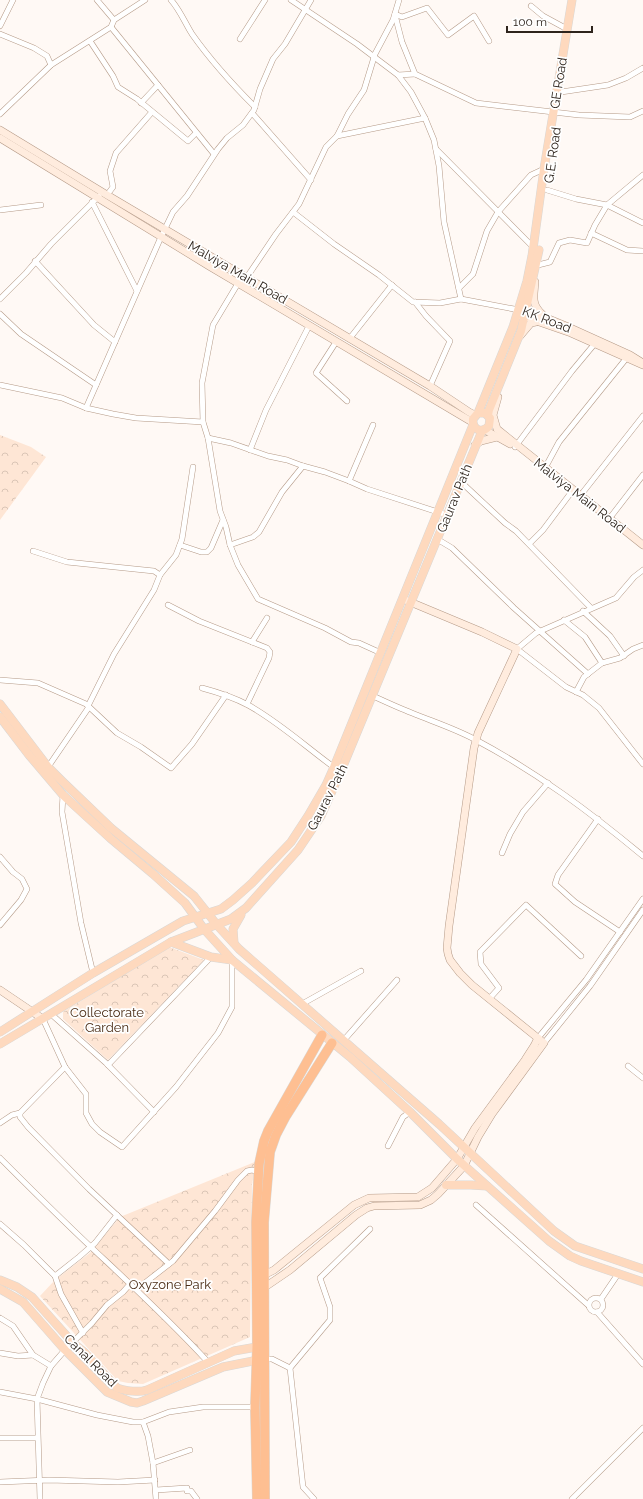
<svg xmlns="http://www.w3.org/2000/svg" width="643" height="1499" font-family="Raleway,sans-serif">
  <defs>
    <pattern id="forest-crowns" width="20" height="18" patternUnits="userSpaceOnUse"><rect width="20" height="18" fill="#fee6d5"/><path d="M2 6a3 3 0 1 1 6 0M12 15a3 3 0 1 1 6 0" fill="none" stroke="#dac5b6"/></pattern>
  </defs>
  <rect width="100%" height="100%" fill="#fff9f5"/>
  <g fill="url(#forest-crowns)">
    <path d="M0 435 31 447 46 457 0 520Z"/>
    <path d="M169 947 204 960 108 1060 63 1019V1012Z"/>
    <path d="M257 1161 252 1184 250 1337 143 1384 128 1383 118 1381 40 1296 54 1281 91 1252 120 1217Z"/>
  </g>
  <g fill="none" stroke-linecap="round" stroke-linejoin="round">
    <defs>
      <g id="street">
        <path d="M97 0 114 20"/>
        <path d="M171 0C180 10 185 23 192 34 211 61 232 84 255 107"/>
        <path d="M291 0 357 44 398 75 411 92 425 118 434 140 439 166 444 222 461 299"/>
        <path d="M531 6 543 16 567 29"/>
        <path d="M395 14 402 17 427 8 448 35 474 16 489 41"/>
        <path d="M395 15 402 42 415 74 476 103 579 115 630 117 643 111"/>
        <path d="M0 26 13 0"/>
        <path d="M111 27 214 154"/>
        <path d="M0 34 34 48 47 56 51 65"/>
        <path d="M240 39 265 0"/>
        <path d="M90 41 113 76 118 87 137 99 188 141 196 133"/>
        <path d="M398 75 415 74"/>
        <path d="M561 92 608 85 626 78 643 68"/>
        <path d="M141 103 158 85"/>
        <path d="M252 113 311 180"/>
        <path d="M0 114 51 65 111 27 114 20 145 0"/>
        <path d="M337 136 425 118"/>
        <path d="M436 149 534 248"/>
        <path d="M547 190 576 199 607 205 643 223"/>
        <path d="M107 195 113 187 110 171 116 153 152 112"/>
        <path d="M92 202 137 291"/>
        <path d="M0 210 41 205"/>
        <path d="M293 212 334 244 379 275 413 302 440 303 461 299 514 309"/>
        <path d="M591 233 627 250 643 251"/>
        <path d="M35 261 94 325 115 342"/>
        <path d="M534 266 550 262 559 243 570 240 587 243 595 225 607 205 643 175"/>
        <path d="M243 275 213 325 202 383 203 422 208 438 220 511 226 527 230 545 238 565 258 599 325 628 351 642 359 643 381 653"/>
        <path d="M247 277 276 234 299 204 326 147 337 136 348 114 364 90 375 54 393 20 399 0"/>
        <path d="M459 288 473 274 487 231 498 212 531 175 544 169"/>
        <path d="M0 299 26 273 51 244 99 196"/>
        <path d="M415 302 426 316 450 341 430 386"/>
        <path d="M0 314 21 334 96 385"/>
        <path d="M350 338 392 285"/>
        <path d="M336 342 316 373 347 401"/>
        <path d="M0 385 62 398 86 408 113 414 136 418 203 422"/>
        <path d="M86 408 161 237 173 212 187 196 218 149 227 138 243 125 254 110 260 89 273 59 285 44 311 0"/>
        <path d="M208 438 231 443 268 456 287 460 303 466 325 472 349 481 367 489 447 515"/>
        <path d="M515 447 572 371 597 341"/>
        <path d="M250 450 266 410 309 326"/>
        <path d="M545 468 559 442 629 355"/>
        <path d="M349 481 373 425"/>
        <path d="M460 481 505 523 516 531 591 608"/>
        <path d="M580 496 643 416"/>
        <path d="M609 519 643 475"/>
        <path d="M437 539 452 548 514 608 588 674"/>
        <path d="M529 544 543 530 573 490"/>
        <path d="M180 545 201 552H207L211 548 223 520"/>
        <path d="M230 545 253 537 259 532 282 492 303 466"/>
        <path d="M33 551 67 562 154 571 160 575"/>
        <path d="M643 570 634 577 616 598 536 633 517 649 566 687 583 695 599 708 643 764"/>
        <path d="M168 605 199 621 267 648 270 652 269 658 247 704"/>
        <path d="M583 611 610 636 624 656"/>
        <path d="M564 620 585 637 602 663"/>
        <path d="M252 642 267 618"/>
        <path d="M0 680 38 683 86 704 117 733 141 747 171 768 192 744 226 695"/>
        <path d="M202 688C217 692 233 697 248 705 279 722 306 747 335 768"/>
        <path d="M576 692 584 677 602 663 620 658 633 649 643 645"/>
        <path d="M373 696C386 702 399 708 412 713 434 722 456 729 476 740 538 773 590 812 643 856"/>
        <path d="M88 706 114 654 154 590 160 575 176 555 182 539 193 467"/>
        <path d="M48 767 89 707"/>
        <path d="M63 795 62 812 81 923 93 973"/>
        <path d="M598 819 558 875 555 884 575 902 620 932"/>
        <path d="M502 853 510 834 523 812 548 783"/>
        <path d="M0 857 13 872 22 879 27 889 21 900 0 925"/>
        <path d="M489 999 499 988 481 964 480 952 526 905 581 956"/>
        <path d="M302 1004 361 971"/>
        <path d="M51 1014 106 1063 154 1112"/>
        <path d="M43 1019 65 1067 86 1094V1113L92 1124 100 1132 122 1147 176 1087 218 1033 232 1007V960"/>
        <path d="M538 1038 586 980 643 899"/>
        <path d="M344 1040 397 980"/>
        <path d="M544 1043 590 986 643 910"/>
        <path d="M108 1065 211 957"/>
        <path d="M628 1066 643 1078"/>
        <path d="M20 1113V1117L28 1127 89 1189 169 1264"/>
        <path d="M0 1123 12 1115 20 1113 65 1067"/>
        <path d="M388 1146 403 1117 410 1112"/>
        <path d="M0 1158C35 1193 70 1228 107 1262 141 1294 176 1327 208 1362"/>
        <path d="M476 1205 588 1305"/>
        <path d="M0 1224 24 1245 55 1276 61 1294 83 1333"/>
        <path d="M55 1276 79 1257 95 1243 117 1215"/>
        <path d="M137 1289 173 1261 215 1211 238 1180 247 1171 252 1170 259 1172"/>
        <circle cx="596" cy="1305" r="7"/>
        <path d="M601 1299 618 1274"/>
        <path d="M597 1312 643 1364"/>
        <path d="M0 1318 13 1326 33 1355 51 1366"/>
        <path d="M0 1353 18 1356 33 1355"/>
        <path d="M266 1359H272L290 1368"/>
        <path d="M0 1392 37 1399 97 1415 133 1422H143L169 1412 203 1407H255"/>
        <path d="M143 1422 148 1436 153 1463 156 1499"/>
        <path d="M0 1438H37"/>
        <path d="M153 1463 190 1450"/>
        <path d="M0 1482 49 1480 118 1482 155 1480"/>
        <path d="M156 1490 187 1488V1491H191L197 1499"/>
        <path d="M40 1499 37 1399 43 1383 51 1366 65 1350 92 1323 107 1305 123 1292 131 1283"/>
        <path d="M314 1499 303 1487 290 1368 330 1320V1307L320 1278 370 1229"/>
        <path d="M572 1499 643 1428"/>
      </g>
      <g id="secondary">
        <path d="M0 130 107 195 430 386 469 412 475 415"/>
        <path d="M0 138 209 266 472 422"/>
        <path d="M535 282C534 296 531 304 542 314"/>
        <path d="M522 308 566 326 630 355 643 363"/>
        <path d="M519 315 571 333 643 365"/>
        <path d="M520 336 531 323 536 322"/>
        <path d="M498 397 493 415 497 429 643 545"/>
        <path d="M485 430 510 444"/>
        <path d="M475 445 481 441 497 437"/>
        <path d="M0 990 43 1019"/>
        <path d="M260 1277 274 1270 354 1205 369 1198 418 1197 432 1188 457 1159 475 1128 525 1060 534 1046 538 1038"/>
        <path d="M260 1289 265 1287 290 1270 356 1215 367 1208 374 1206 420 1205 431 1200 438 1194 464 1166 478 1137 492 1114 544 1043 472 985 460 973 450 960 448 954 447 948 449 926 474 748 478 733 517 649 482 632 403 599"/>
      </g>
      <g id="primary">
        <path d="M478 413H485L490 418 489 426C482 434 472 430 473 419L478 413 513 327 527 281 532 256 544 169 572 0"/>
        <path d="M488 415 489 410 521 331 539 250"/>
        <path d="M0 704 48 767 62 781 111 828 194 896 217 925 239 949 439 1124 554 1231 575 1246 643 1269"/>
        <path d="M0 717 29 755 63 795 110 838 153 874 185 903 204 929 232 960 350 1057 410 1112 457 1159 549 1241 570 1256 581 1261 643 1282"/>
        <path d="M171 942 211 957 232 960"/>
        <path d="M234 943 233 929 241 915"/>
        <path d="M0 1032 93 973 183 921 221 909 233 900 252 883 291 842 308 816 326 785 334 767 473 425"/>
        <path d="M0 1044 171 942 231 919 246 908 298 850 321 816 341 771 482 431"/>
        <path d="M446 1185H471L487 1186"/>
        <path d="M0 1280 17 1287 32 1297 73 1343 84 1352 117 1388C127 1391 137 1393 147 1390L234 1351 262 1346"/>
        <path d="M0 1289 23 1302 65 1350 107 1392 131 1402 137 1403 143 1401 223 1367 263 1359"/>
      </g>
      <g id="highway">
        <path d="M257 1499 255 1407 257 1346 256 1222 259 1164 264 1141 268 1131 322 1035"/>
        <path d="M265 1499 264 1222 270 1152 276 1135 286 1116 332 1043"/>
      </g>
    </defs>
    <use href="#street" stroke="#b59a87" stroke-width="6"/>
    <use href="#secondary" stroke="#b59a87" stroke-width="8"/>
    <use href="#primary" stroke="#d9d8d6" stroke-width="9"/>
    <use href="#highway" stroke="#d9d8d6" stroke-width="10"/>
    <use href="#street" stroke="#fff" stroke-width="5"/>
    <use href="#secondary" stroke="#ffecde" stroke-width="7"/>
    <use href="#primary" stroke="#fed9be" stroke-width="8"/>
    <use href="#highway" stroke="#febf92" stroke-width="9"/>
  </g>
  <g text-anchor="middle" stroke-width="3.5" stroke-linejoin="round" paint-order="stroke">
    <g font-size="13" fill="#2e241c" stroke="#fff">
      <text transform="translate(558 83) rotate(-81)" y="5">GE Road</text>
      <text transform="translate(552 155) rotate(-82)" y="5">G.E. Road</text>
      <text transform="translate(238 272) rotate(30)" y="5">Malviya Main Road</text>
      <text transform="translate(547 319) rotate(21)" y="5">KK Road</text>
      <text transform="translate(580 495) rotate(38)" y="5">Malviya Main Road</text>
      <text transform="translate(454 498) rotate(-68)" y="5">Gaurav Path</text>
      <text transform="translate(327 797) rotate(-63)" y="5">Gaurav Path</text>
      <text transform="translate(91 1360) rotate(45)" y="5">Canal Road</text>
    </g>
    <g font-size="13" fill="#4b2d16" stroke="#fff">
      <text x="107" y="1017">Collectorate<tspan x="107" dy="15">Garden</tspan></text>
      <text x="170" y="1289">Oxyzone Park</text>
    </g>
  </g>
  <path d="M507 26v6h85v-6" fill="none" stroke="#2e241c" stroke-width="2"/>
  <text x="513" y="26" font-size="12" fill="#2e241c" stroke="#ffffff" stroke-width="3" paint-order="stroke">100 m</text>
</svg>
